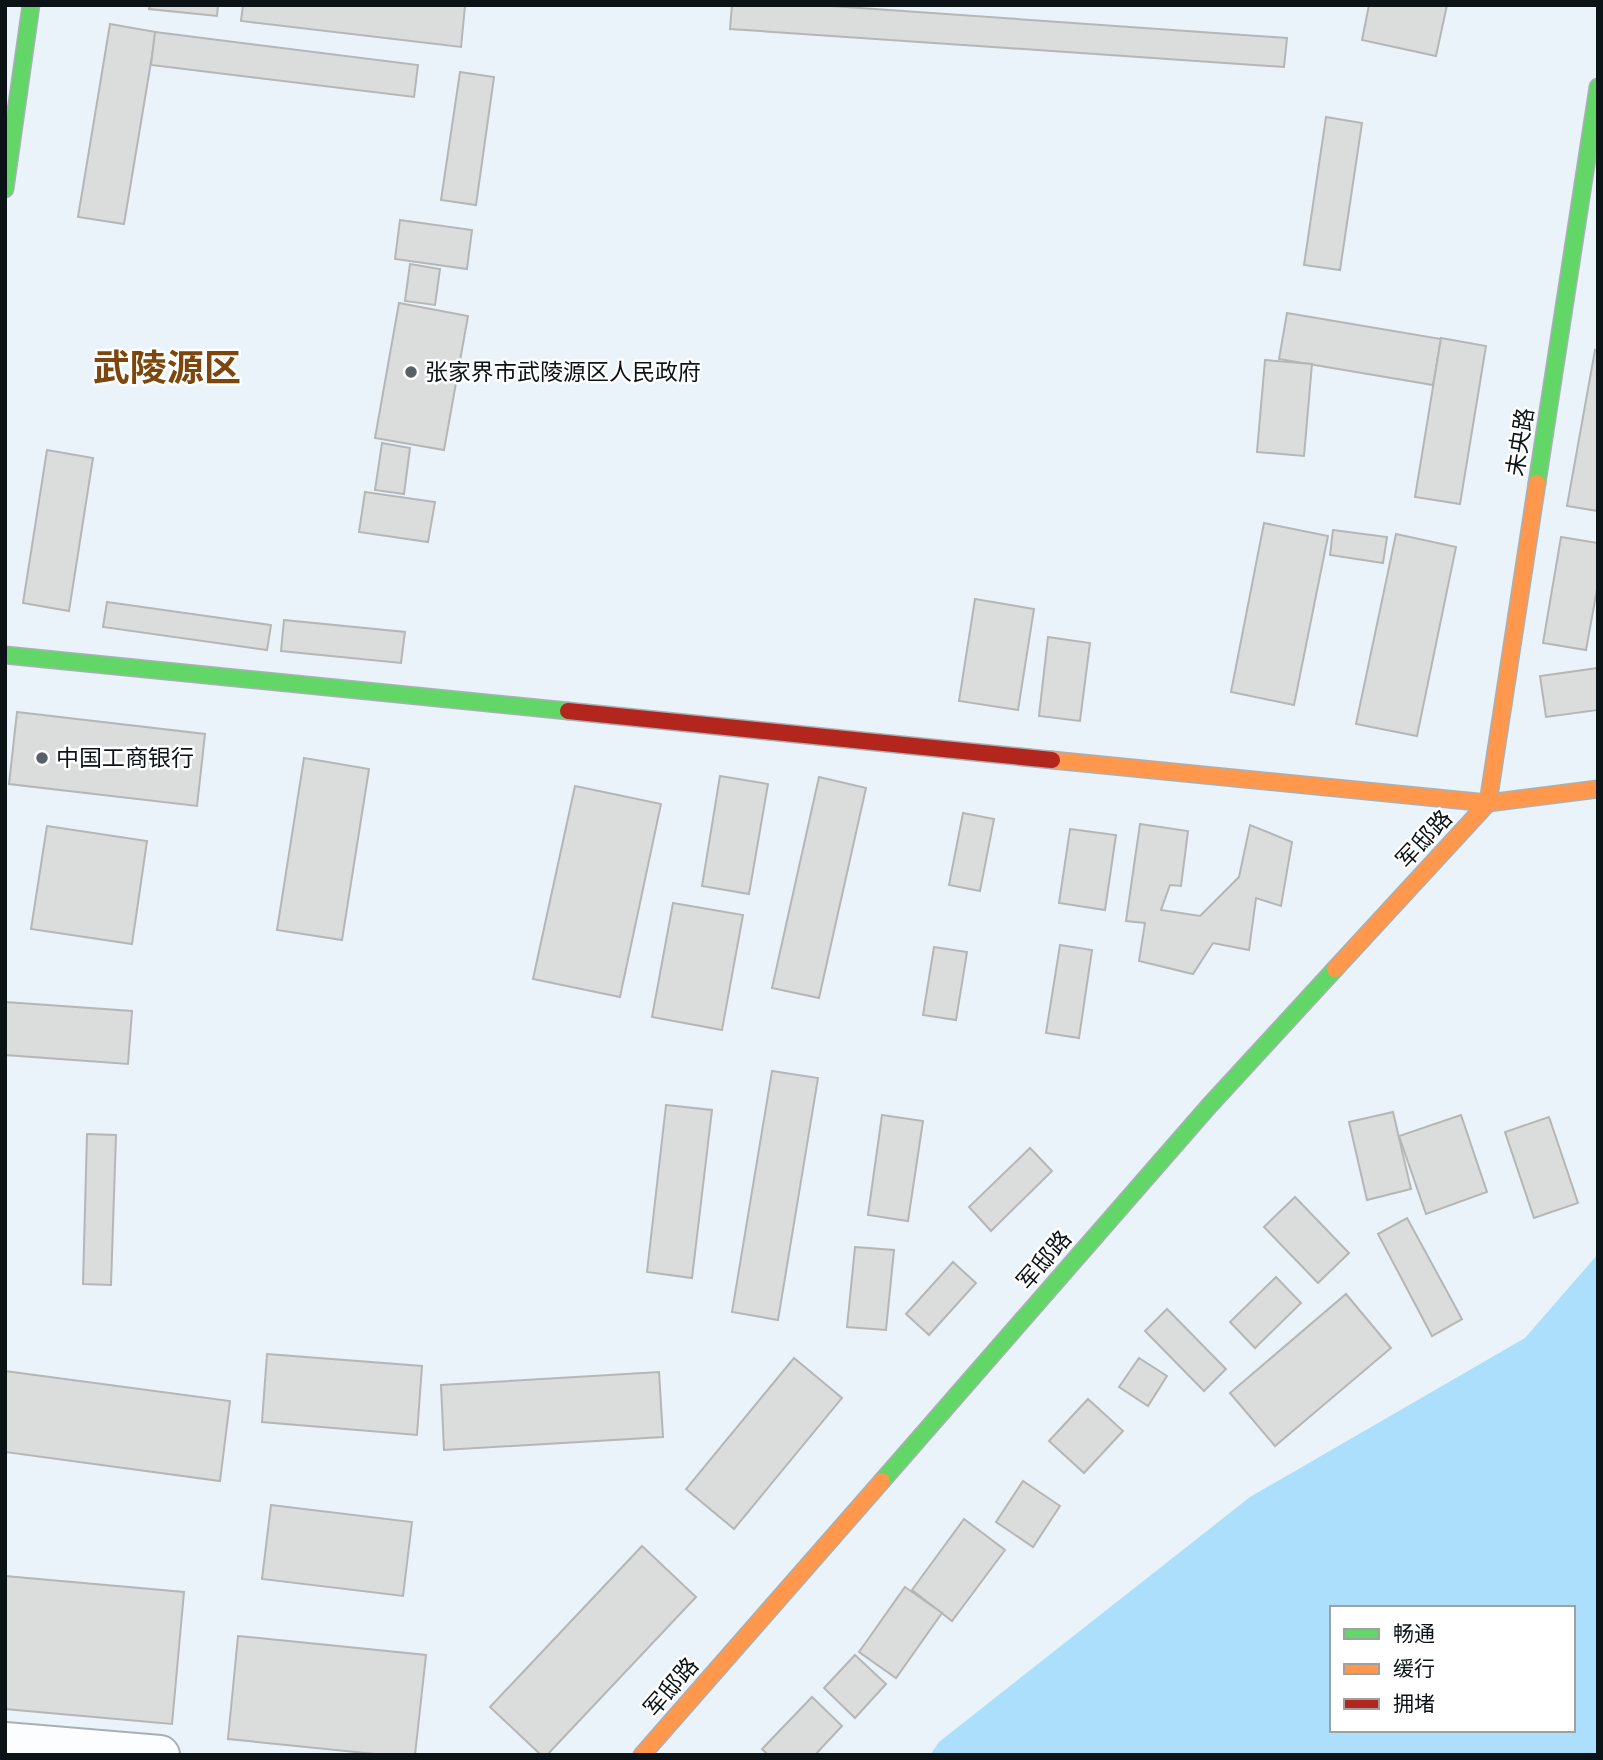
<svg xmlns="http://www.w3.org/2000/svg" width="1603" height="1760" font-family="Overpass,'Noto Sans SC',sans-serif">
  <rect width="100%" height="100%" fill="#e9f3f9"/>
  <path fill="#acdffb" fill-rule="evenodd" d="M1598 1254V1755H930L939 1742 1250 1497 1525 1338ZM1332 1608H1573V1730H1332Z"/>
  <g fill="#dbdcdc" stroke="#b5b6b6" stroke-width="2">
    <path d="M150 5H218L217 16 149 9Z"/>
    <path d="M243 5H463L465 6 461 47 241 21Z"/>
    <path d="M732 5H817L1287 38 1284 67 730 29Z"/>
    <path d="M1369 5H1447L1436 56 1362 40Z"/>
    <path d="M110 24 156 32 124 224 78 217Z"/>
    <path d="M155 32 418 65 414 97 151 65Z"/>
    <path d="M460 72 494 77 476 205 441 200Z"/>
    <path d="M1326 117 1362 123 1340 270 1304 265Z"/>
    <path d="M400 220 472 230 467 269 395 259Z"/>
    <path d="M410 264 440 269 435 305 405 301Z"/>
    <path d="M399 303 468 316 444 450 375 438Z"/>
    <path d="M1287 313 1441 339 1433 385 1279 359Z"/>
    <path d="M1441 338 1486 346 1460 504 1415 497Z"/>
    <path d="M1595 350 1598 351V511L1567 506Z"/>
    <path d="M1265 360 1312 364 1304 456 1257 452Z"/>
    <path d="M382 443 410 448 404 494 375 490Z"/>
    <path d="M47 450 93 458 69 611 23 603Z"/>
    <path d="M365 492 435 502 428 542 359 532Z"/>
    <path d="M1264 523 1328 536 1294 705 1231 692Z"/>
    <path d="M1333 530 1387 537 1383 563 1330 555Z"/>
    <path d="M1396 534 1456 547 1417 736 1356 724Z"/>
    <path d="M1561 537 1598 543V584L1586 650 1543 643Z"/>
    <path d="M975 599 1034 609 1018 710 959 701Z"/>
    <path d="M107 602 271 625 267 650 103 627Z"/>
    <path d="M284 620 405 632 401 663 281 651Z"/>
    <path d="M1048 637 1090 643 1080 721 1039 716Z"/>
    <path d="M1598 668V710L1546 717 1540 676Z"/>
    <path d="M17 712 205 734 197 806 9 784Z"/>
    <path d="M304 758 369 769 342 940 277 930Z"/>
    <path d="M720 776 768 784 749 894 702 886Z"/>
    <path d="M819 777 866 788 819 998 772 988Z"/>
    <path d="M575 786 661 804 620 997 533 979Z"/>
    <path d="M963 813 994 819 980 891 949 885Z"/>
    <path d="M1140 824 1188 831 1181 886 1170 885 1161 910 1200 916 1239 877 1250 825 1292 842 1281 906 1256 898 1249 950 1213 943 1193 974 1139 961 1145 923 1126 921Z"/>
    <path d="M47 826 147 841 132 944 31 929Z"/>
    <path d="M1070 829 1116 835 1105 910 1059 903Z"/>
    <path d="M673 903 743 915 722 1030 652 1017Z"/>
    <path d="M1060 945 1092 950 1079 1038 1046 1033Z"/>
    <path d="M934 947 967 952 956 1020 923 1015Z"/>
    <path d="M5 1002 132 1011 128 1064 5 1055Z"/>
    <path d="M772 1071 818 1078 778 1320 732 1312Z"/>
    <path d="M666 1105 712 1110 692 1278 647 1272Z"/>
    <path d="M1393 1112 1411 1189 1367 1200 1349 1122Z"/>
    <path d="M882 1115 923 1121 908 1221 868 1215Z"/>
    <path d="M1461 1115 1487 1192 1426 1214 1399 1136Z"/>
    <path d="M1549 1117 1578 1203 1534 1218 1505 1132Z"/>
    <path d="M87 1134 116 1135 111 1285 83 1284Z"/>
    <path d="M1030 1148 1052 1171 991 1231 969 1207Z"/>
    <path d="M1295 1197 1349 1253 1318 1283 1264 1227Z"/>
    <path d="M1407 1218 1462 1319 1432 1336 1378 1234Z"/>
    <path d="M855 1247 894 1250 886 1330 847 1327Z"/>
    <path d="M953 1262 976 1283 929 1335 906 1314Z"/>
    <path d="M1276 1277 1301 1303 1255 1348 1230 1322Z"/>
    <path d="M1346 1294 1391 1348 1275 1446 1230 1393Z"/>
    <path d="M1167 1309 1226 1369 1204 1391 1145 1331Z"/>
    <path d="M267 1354 422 1366 417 1435 262 1422Z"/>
    <path d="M794 1358 842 1398 734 1529 686 1489Z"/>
    <path d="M1139 1358 1167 1376 1148 1406 1119 1387Z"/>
    <path d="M5 1371 230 1401 220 1481 5 1452Z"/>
    <path d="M659 1372 663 1437 444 1450 441 1385Z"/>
    <path d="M1088 1399 1123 1431 1084 1473 1049 1441Z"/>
    <path d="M1023 1481 1060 1506 1033 1547 996 1522Z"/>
    <path d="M271 1505 412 1522 403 1596 262 1579Z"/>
    <path d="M964 1519 1005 1550 952 1621 912 1590Z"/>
    <path d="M642 1546 696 1597 547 1755H541L490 1707Z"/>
    <path d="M5 1576 184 1592 172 1724 5 1709Z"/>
    <path d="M905 1587 942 1613 896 1678 859 1652Z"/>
    <path d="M238 1636 426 1655 415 1755H385L228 1739Z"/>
    <path d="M855 1655 886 1684 855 1718 824 1688Z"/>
    <path d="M812 1697 842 1726 815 1755H768L762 1749Z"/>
  </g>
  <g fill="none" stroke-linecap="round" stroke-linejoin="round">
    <defs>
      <path id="street" d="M5 1742 160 1755"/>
      <g id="fast">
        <path d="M5 189 31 5"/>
        <path d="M1537 483 1598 87"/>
        <path d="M5 655 568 711"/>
        <path d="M882 1481 1209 1106 1335 969"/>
      </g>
      <g id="slow">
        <path d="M1052 760 1488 803 1598 789"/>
        <path d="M1335 969 1488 803 1537 483"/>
        <path d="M642 1755 882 1481"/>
      </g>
      <path id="jam" d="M568 711 1052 760"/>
    </defs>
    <use href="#street" stroke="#a8b0b5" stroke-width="42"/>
    <use href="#fast" stroke="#a8b0b5" stroke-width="19"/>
    <use href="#slow" stroke="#a8b0b5" stroke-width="19"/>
    <use href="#jam" stroke="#a8b0b5" stroke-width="19"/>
    <use href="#street" stroke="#fcfdfe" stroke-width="38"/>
    <use href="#fast" stroke="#63d668" stroke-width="16"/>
    <use href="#slow" stroke="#ff974d" stroke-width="16"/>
    <use href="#jam" stroke="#b3261e" stroke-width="16"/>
  </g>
  <g fill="#596166" stroke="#fff" stroke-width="2.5">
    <circle cx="411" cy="372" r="7"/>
    <circle cx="42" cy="758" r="7"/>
  </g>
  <g text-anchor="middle" stroke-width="5" stroke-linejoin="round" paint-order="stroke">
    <g font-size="23" fill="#0b1317" stroke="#fff" text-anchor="start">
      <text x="425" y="380">张家界市武陵源区人民政府</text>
      <text x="56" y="766">中国工商银行</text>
    </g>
    <g font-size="23" fill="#0b1317" stroke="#fff">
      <text transform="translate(1520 442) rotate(-81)" y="8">未央路</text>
      <text transform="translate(1424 839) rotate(-47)" y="8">军邸路</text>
      <text transform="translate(1044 1260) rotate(-49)" y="8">军邸路</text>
      <text transform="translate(671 1687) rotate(-49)" y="8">军邸路</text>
    </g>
    <g font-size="37" font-weight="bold" fill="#7d460c" stroke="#fff">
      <text x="167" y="381">武陵源区</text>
    </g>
  </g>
  <rect width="1603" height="1760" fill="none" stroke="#0b1317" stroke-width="14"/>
  <rect x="1330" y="1606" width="245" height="126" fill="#ffffff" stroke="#9da1a2" stroke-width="2"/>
  <rect x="1344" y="1629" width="35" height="10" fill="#63d668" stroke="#9da1a2" stroke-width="2"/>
  <text x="1393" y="1641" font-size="21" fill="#0b1317">畅通</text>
  <rect x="1344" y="1664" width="35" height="10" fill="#ff974d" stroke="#9da1a2" stroke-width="2"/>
  <text x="1393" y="1676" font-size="21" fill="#0b1317">缓行</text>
  <rect x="1344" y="1699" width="35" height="10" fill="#b3261e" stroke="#9da1a2" stroke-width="2"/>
  <text x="1393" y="1711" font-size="21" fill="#0b1317">拥堵</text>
</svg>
